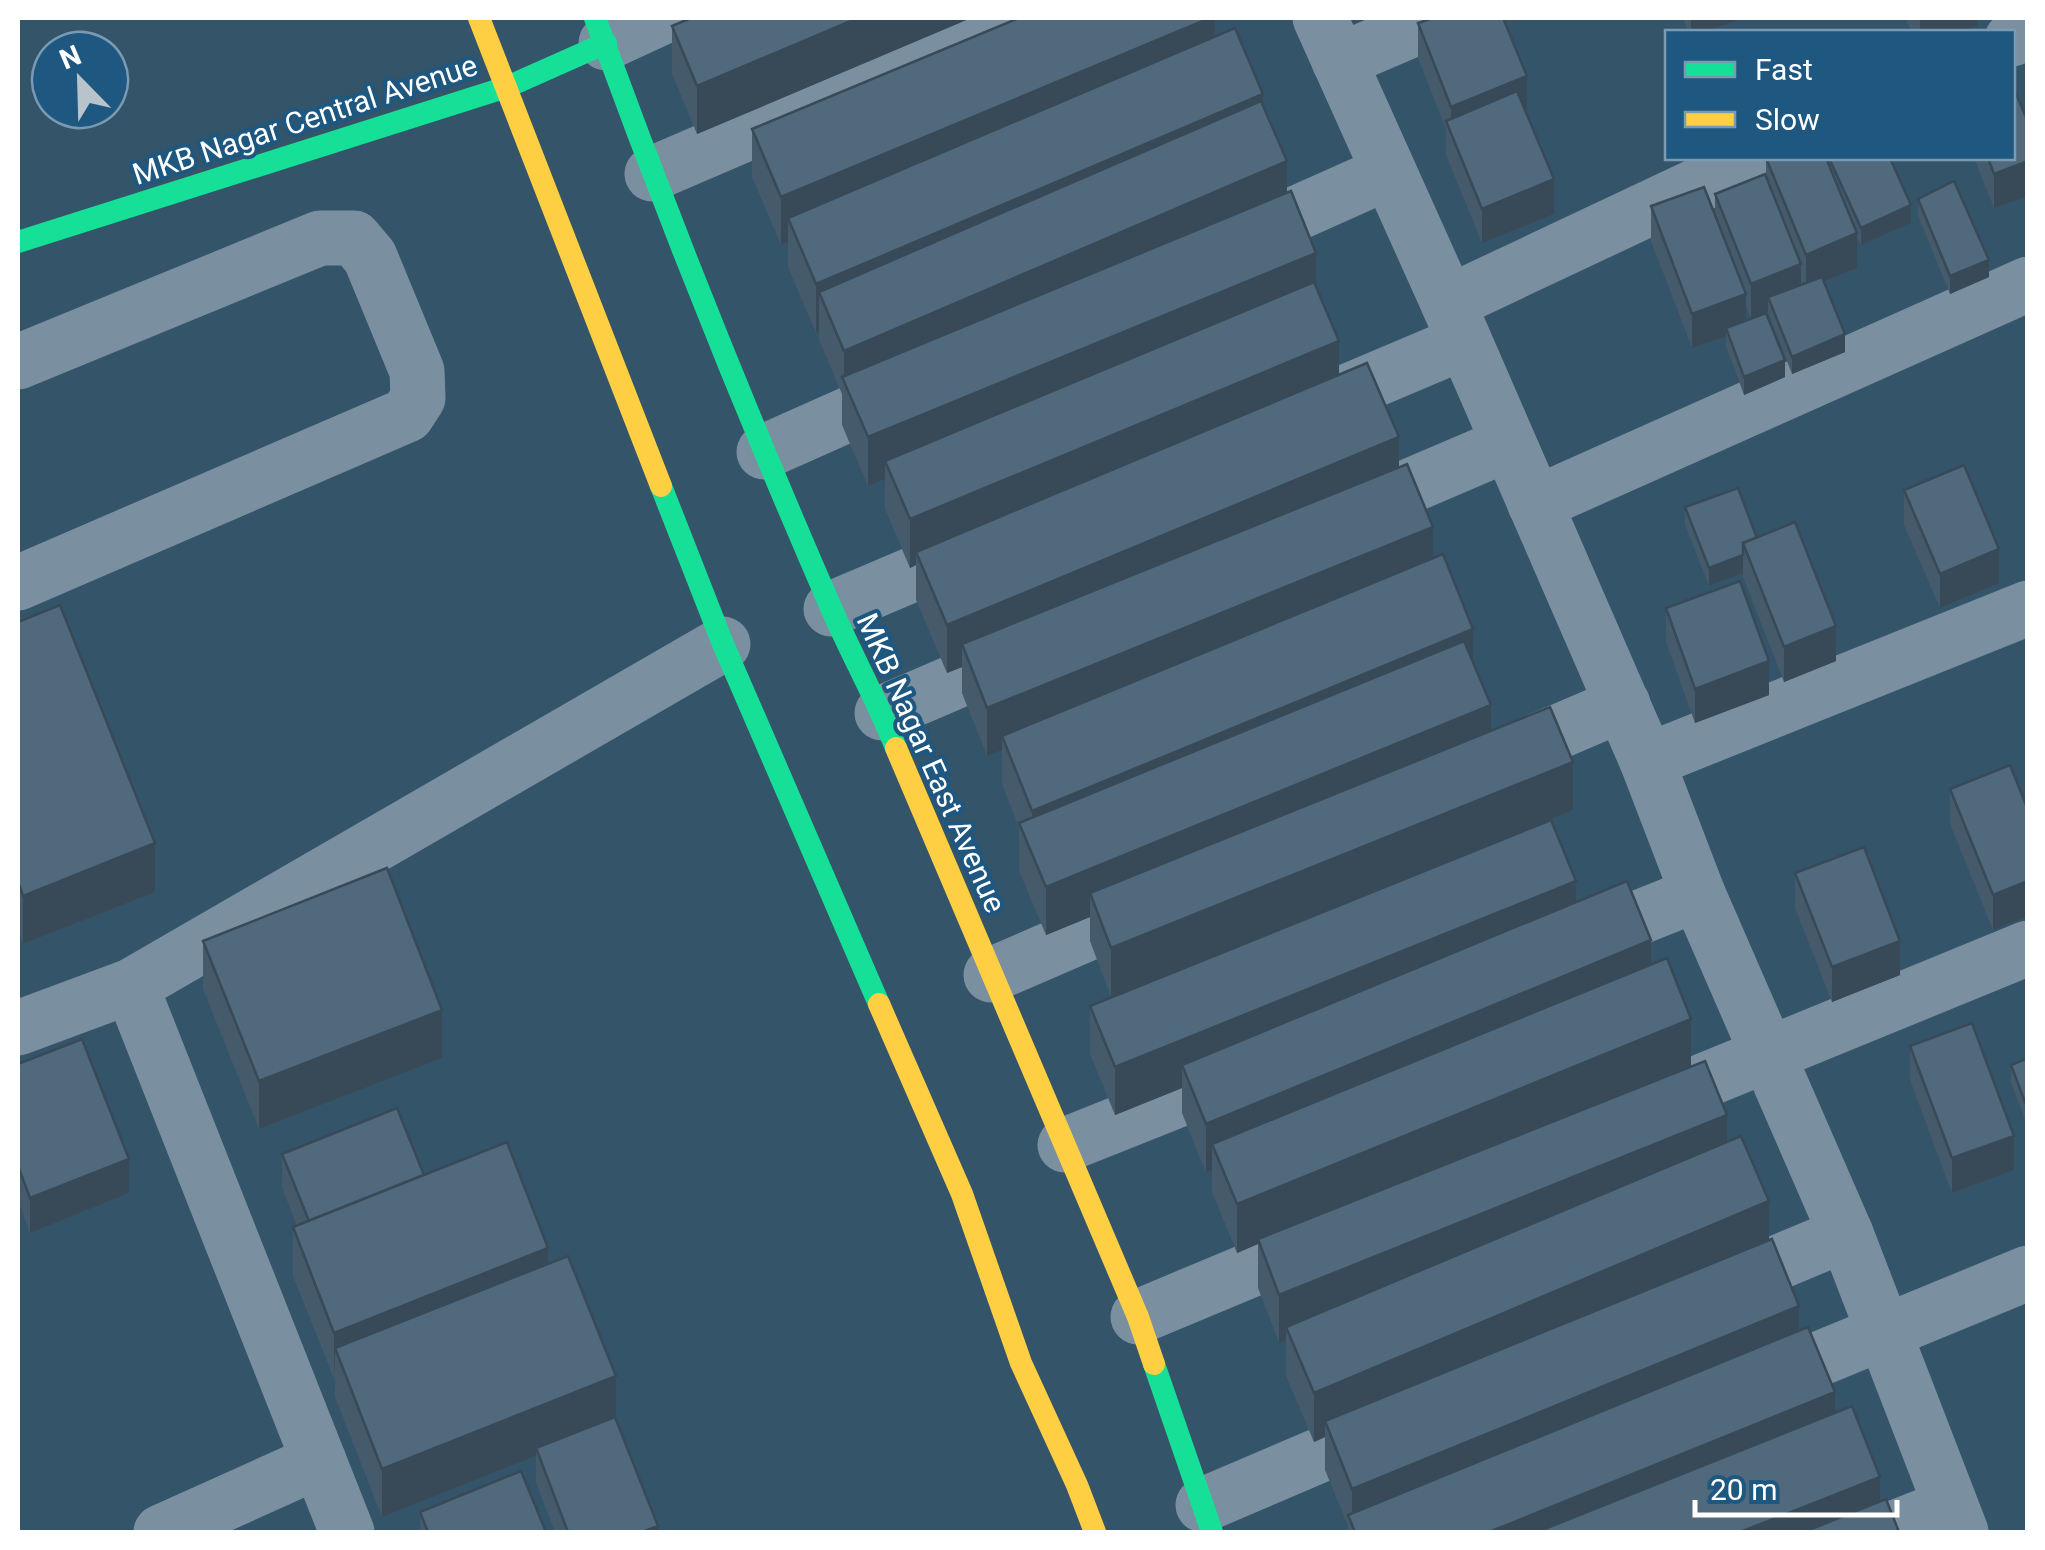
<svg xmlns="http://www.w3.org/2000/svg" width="2045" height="1550" font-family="Roboto,sans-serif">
  <rect width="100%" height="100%" fill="#34546a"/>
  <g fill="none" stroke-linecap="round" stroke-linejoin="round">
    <g stroke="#7a90a0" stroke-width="55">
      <path d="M1320 18 1448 303 1647 761 1698 894 1846 1234 1961 1532"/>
      <path d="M2012 39 2028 33"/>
      <path d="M606 43 660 18"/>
      <path d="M1339 61 1439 18"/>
      <path d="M652 174 1015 18"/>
      <path d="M1232 242 1389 172"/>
      <path d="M1448 303 1756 158"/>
      <path d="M18 362 320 238H354L370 257 417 371 418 398 407 415 18 583"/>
      <path d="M1308 408 1464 342"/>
      <path d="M764 452 912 386"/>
      <path d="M1535 504 2028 284"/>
      <path d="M1349 512 1508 444"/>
      <path d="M831 609 984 544"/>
      <path d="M882 713 1031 649"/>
      <path d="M1490 761 1623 704"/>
      <path d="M1647 761 2028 608"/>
      <path d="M1570 945 1698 894"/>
      <path d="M991 975 1158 903"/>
      <path d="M131 986 347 1532"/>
      <path d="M18 1028 131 986 723 644"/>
      <path d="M1642 1106 2028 948"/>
      <path d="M1065 1145 1253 1070"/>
      <path d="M1712 1290 1846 1234"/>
      <path d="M1138 1317 1327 1238"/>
      <path d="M1753 1386 2028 1273"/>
      <path d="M1203 1505 1393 1424"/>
      <path d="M161 1532 319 1461"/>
      <path d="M1884 1532 1950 1506"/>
    </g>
    <g stroke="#16e098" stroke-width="22">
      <path d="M595 18C667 215 745 410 829 603 850 652 876 698 896 748"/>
      <path d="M18 242 507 87 606 43"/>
      <path d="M661 486 723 644 879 1004"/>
      <path d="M1154 1364 1212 1532"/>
    </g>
    <g stroke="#ffcf43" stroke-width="22">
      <path d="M479 18 661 486"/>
      <path d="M896 748 1138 1317 1154 1364"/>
      <path d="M879 1004 962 1194 1021 1363 1077 1485 1095 1532"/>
    </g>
  </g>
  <g fill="#455a6b" fill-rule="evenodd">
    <path d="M691 18H971L697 134 672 74V26Z"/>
    <path d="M1215 18V36L1263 105 1287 193 1316 287 1339 375 1399 467 1473 663 1491 731 1573 810 1111 997 1090 941V917L1046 935 1019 871V828L1002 784V750L987 756 962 693V667L947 673 916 600V565L910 568 885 509V479L868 486 842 425V394L819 340V331L816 333 788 267V242L781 245 752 177V129Z"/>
    <path d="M1683 18H1743L1705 32H1688Z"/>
    <path d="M1905 18H1977V26L1962 32H1912Z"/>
    <path d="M1418 23 1527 110 1525 111 1554 214 1482 243 1446 155V129L1418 58Z"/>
    <path d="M2028 122V196L1994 208 1974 158H2012Z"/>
    <path d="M1766 158H1890L1911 223 1861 245 1857 237V268L1824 282 1845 352 1792 374 1768 312 1766 313 1785 377 1744 395 1726 346V336L1692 348 1651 241V206L1715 216V194L1766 175ZM1746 305 1751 319 1746 321Z"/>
    <path d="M1918 199 1989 277 1950 294 1918 216Z"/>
    <path d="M1904 490 1999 583 1940 608 1904 525Z"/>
    <path d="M1685 507 1757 538 1836 661 1784 682 1743 577V573L1709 586 1685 525Z"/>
    <path d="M1666 608 1769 695 1695 723 1666 642Z"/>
    <path d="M18 622 155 892 23 944 18 929Z"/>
    <path d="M1950 789 2028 810V916L1993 930 1950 824Z"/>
    <path d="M1795 873 1900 975 1832 1002 1795 908Z"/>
    <path d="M1576 902 1651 964 1691 1066 1727 1142 1769 1240 1799 1331 1835 1412 1880 1502 1899 1532H1348V1526L1325 1470V1437L1314 1442 1286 1376V1340L1279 1343 1258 1288V1244L1237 1253 1212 1192V1170L1206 1173 1182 1113V1088L1115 1115 1090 1054V1006Z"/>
    <path d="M203 941 442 1058 259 1129 203 989Z"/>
    <path d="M1910 1046 2014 1170 1952 1193 1910 1080Z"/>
    <path d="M2028 1058V1128L2011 1082V1065Z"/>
    <path d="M18 1064 129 1193 30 1233 18 1200Z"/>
    <path d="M282 1154 424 1175 548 1264 616 1418 658 1532H555L536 1483V1456L382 1517 335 1397V1381L293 1276V1227L297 1226 282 1188Z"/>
    <path d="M420 1512 546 1532H420Z"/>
  </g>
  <g fill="#384a57">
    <path d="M858 18H971L697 134V86Z"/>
    <path d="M1210 18H1215V64L788 218V242L781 245V197Z"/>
    <path d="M1697 18H1743L1705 32H1691V20Z"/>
    <path d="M1920 18H1977V26L1962 32H1920Z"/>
    <path d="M1527 76V110L1454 140 1451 132V107Z"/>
    <path d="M1263 94V142L819 292V331L816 333V284Z"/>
    <path d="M1287 161V209L844 382V351Z"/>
    <path d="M2028 161V196L1994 208V174Z"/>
    <path d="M1554 179V214L1482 243V209Z"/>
    <path d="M1911 205V223L1861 245V228Z"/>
    <path d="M1857 233V268L1806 289V255Z"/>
    <path d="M1316 253V301L885 461V479L868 486V437Z"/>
    <path d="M1989 260V277L1950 294V276Z"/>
    <path d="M1801 264V299L1768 297V312L1751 319V284Z"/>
    <path d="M1746 294V328H1726V336L1692 348V314Z"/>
    <path d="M1845 334V352L1792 374V357Z"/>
    <path d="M1339 341V389L916 552V565L910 568V519Z"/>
    <path d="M1785 360V377L1744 395V377Z"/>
    <path d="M1399 437V485L962 644V667L947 673V625Z"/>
    <path d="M1433 527V576L1002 736V750L987 756V708Z"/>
    <path d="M1999 549V583L1940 608V574Z"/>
    <path d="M1743 555V573L1709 586V568Z"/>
    <path d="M1836 626V661L1784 682V647Z"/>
    <path d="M1473 629V677L1032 855V811Z"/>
    <path d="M1769 661V695L1695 723V689Z"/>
    <path d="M1491 705V754L1090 893V917L1046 935V887Z"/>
    <path d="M1573 762V810L1111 997V948Z"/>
    <path d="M155 843V892L23 944V896Z"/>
    <path d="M1576 881V929L1182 1065V1088L1115 1115V1067Z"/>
    <path d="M2028 881V916L1993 930V895Z"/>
    <path d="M1651 940V989L1212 1144V1170L1206 1173V1124Z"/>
    <path d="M1900 941V975L1832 1002V967Z"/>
    <path d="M442 1010V1058L259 1129V1081Z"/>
    <path d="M1691 1019V1067L1258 1239V1244L1237 1253V1204Z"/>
    <path d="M1727 1115V1163L1286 1327V1340L1279 1343V1295Z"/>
    <path d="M2014 1136V1170L1952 1193V1158Z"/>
    <path d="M129 1159V1193L30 1233V1198Z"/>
    <path d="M1769 1201V1250L1325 1421V1437L1314 1442V1393Z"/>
    <path d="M548 1248V1296L335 1348 334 1381V1333Z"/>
    <path d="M1799 1306V1355L1352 1526V1489Z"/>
    <path d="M616 1376V1424L536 1448V1456L382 1517V1469Z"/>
    <path d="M1835 1392V1440L1608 1532H1489Z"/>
    <path d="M1880 1477V1525L1860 1532H1740Z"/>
    <path d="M658 1526V1532H642Z"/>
  </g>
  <g fill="#50697c" stroke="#384a57" stroke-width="2.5">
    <path d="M691 18H858L697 86 672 26Z"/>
    <path d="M1019 18H1210L781 197 752 129Z"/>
    <path d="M1433 18H1503L1527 76 1451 107 1418 23Z"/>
    <path d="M1235 28 1263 94 816 284 788 218Z"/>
    <path d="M2012 84 2028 122V161L1994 174 1988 158H2012Z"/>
    <path d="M1517 91 1554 179 1482 209 1446 121Z"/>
    <path d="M1261 101 1287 161 844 351 819 292Z"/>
    <path d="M1766 158H1826L1857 233 1806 255Z"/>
    <path d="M1829 158H1890L1911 205 1861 228Z"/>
    <path d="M1765 174 1801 264 1751 284 1715 194Z"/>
    <path d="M1954 181 1989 260 1950 276 1918 199Z"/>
    <path d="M1704 187 1746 294 1692 314 1651 206Z"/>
    <path d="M1291 191 1316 253 868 437 842 377Z"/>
    <path d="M1822 277 1845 334 1792 357 1768 297Z"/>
    <path d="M1314 282 1339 341 910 519 885 461Z"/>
    <path d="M1766 313 1785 360 1744 377 1726 328Z"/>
    <path d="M1367 363 1399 437 947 625 916 552Z"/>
    <path d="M1407 464 1433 527 987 708 962 644Z"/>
    <path d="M1964 465 1999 549 1940 574 1904 490Z"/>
    <path d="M1738 488 1757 538 1743 543V555L1709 568 1685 507Z"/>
    <path d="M1795 522 1836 626 1784 647 1743 543Z"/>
    <path d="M1443 554 1473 629 1032 811 1002 736Z"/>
    <path d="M1740 581 1769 661 1695 689 1666 608Z"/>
    <path d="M60 605 155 843 23 896 18 881V622Z"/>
    <path d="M1464 641 1491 705 1046 887 1019 823Z"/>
    <path d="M1550 707 1573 762 1111 948 1090 893Z"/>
    <path d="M2010 765 2028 810V881L1993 895 1950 789Z"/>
    <path d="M1551 820 1576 881 1115 1067 1090 1006Z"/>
    <path d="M1864 847 1900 941 1832 967 1795 873Z"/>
    <path d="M387 868 442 1010 259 1081 203 941Z"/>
    <path d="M1627 881 1651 940 1206 1124 1182 1065Z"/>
    <path d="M1667 958 1691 1019 1237 1204 1212 1144Z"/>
    <path d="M1972 1023 2014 1136 1952 1158 1910 1046Z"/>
    <path d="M82 1039 129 1159 30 1198 18 1166V1064Z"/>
    <path d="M2028 1058V1110L2011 1065Z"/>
    <path d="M1705 1061 1727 1115 1279 1295 1258 1239Z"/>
    <path d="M397 1108 424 1175 309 1221 282 1154Z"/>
    <path d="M1741 1136 1769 1201 1314 1393 1286 1327Z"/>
    <path d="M507 1142 548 1248 334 1333 293 1227Z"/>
    <path d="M1772 1239 1799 1306 1352 1489 1325 1421Z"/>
    <path d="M568 1256 616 1376 382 1469 335 1348Z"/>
    <path d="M1808 1327 1835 1392 1489 1532H1355L1348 1515Z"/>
    <path d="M1852 1406 1880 1477 1740 1532H1537Z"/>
    <path d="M615 1417 658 1526 642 1532H568L536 1448Z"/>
    <path d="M521 1471 546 1532H428L420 1512Z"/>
    <path d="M1886 1499 1899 1532H1804Z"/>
  </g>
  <g text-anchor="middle" stroke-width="8" stroke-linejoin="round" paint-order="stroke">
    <g font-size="30" fill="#fff" stroke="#1e5780">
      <text transform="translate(305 120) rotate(-18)" y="10">MKB Nagar Central Avenue</text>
      <text transform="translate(931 763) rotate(66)" y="10">MKB Nagar East Avenue</text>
    </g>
  </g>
  <rect width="2045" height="1550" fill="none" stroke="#ffffff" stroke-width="40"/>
  <rect x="1665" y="30" width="350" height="130" fill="#1e5780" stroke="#789ab3" stroke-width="2.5"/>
  <rect x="1685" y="62" width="50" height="15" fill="#16e098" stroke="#789ab3" stroke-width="2.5"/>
  <text x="1755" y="80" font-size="30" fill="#ffffff">Fast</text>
  <rect x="1685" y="112" width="50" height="15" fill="#ffcf43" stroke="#789ab3" stroke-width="2.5"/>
  <text x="1755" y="130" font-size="30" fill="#ffffff">Slow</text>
  <g transform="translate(80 80) rotate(337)"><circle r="48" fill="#1e5780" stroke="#789ab3" stroke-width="2.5"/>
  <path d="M0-8L18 38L0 25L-18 38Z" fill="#b8c3cb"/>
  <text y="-15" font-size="28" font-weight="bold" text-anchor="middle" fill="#ffffff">N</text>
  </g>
  <path d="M1695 1500v15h202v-15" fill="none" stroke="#ffffff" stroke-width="5"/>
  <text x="1710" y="1500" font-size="30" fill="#ffffff" stroke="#1e5780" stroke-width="8" paint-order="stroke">20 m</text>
</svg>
